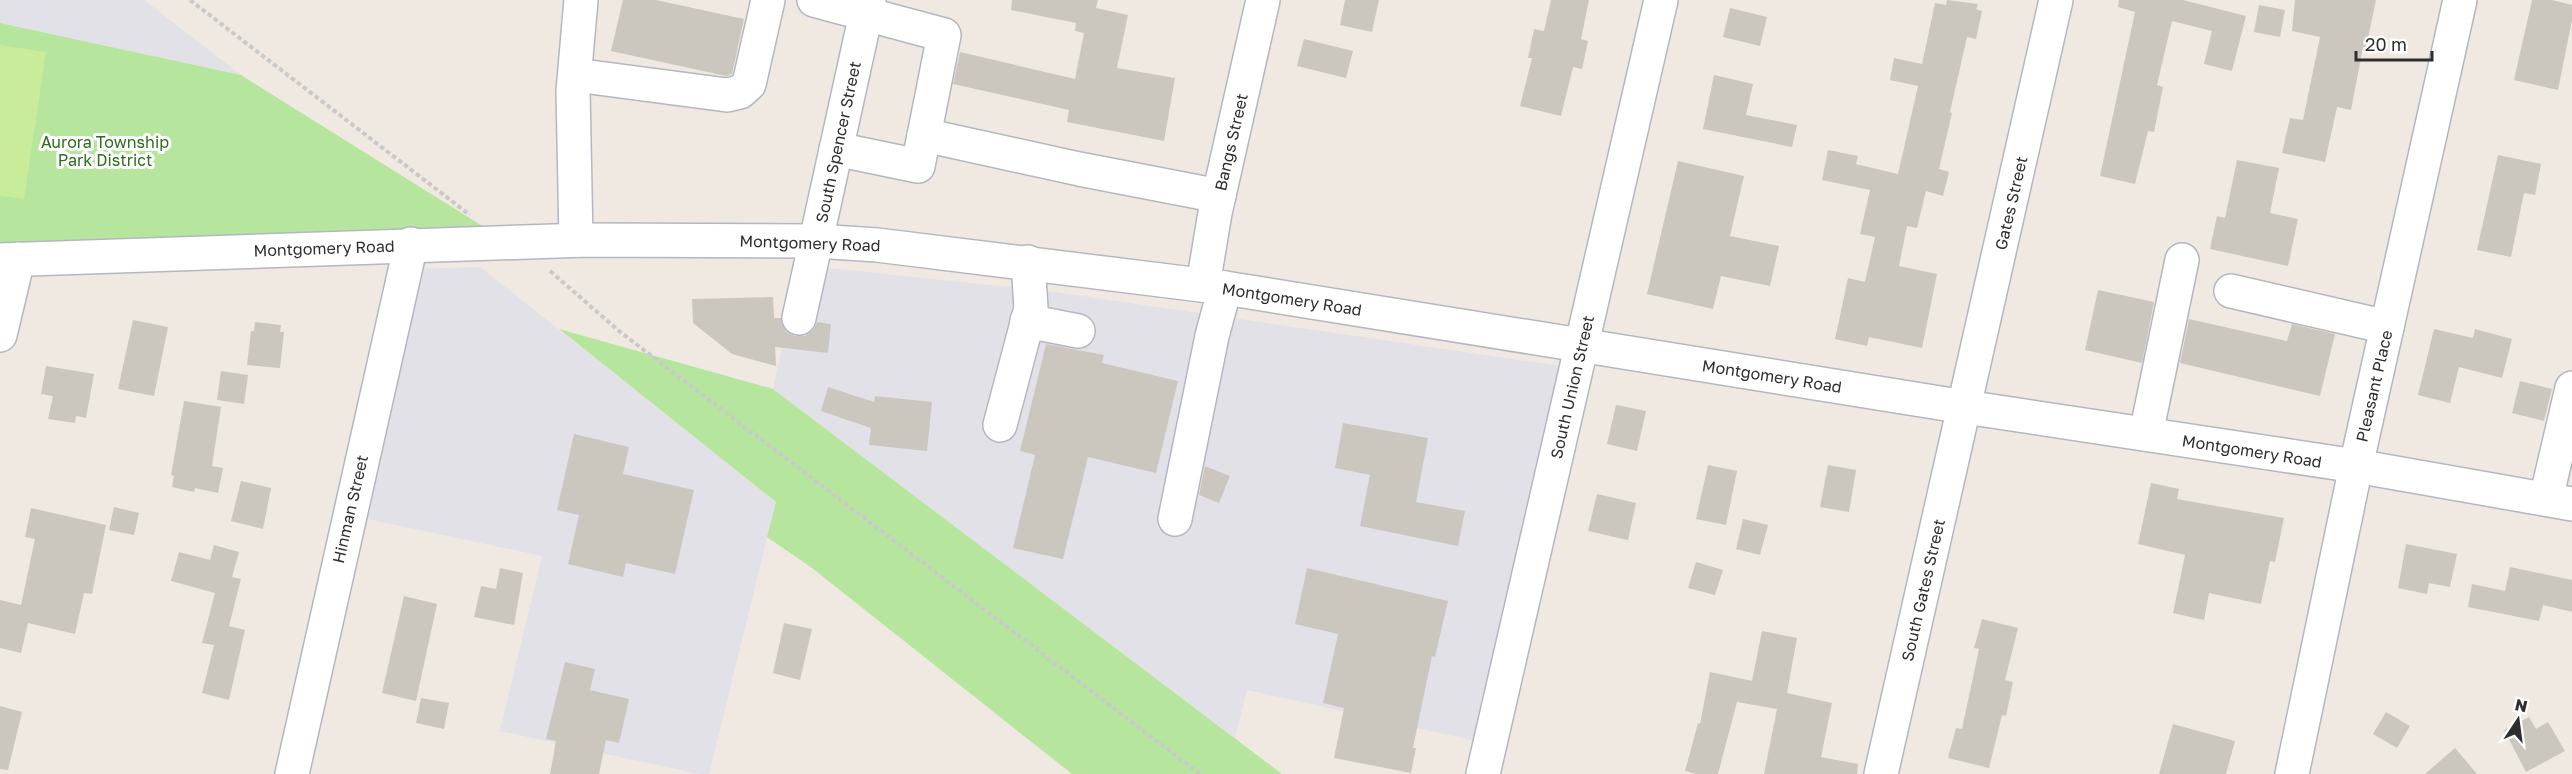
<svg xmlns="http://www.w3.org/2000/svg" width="2572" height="774" font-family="'Golos Text',sans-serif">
  <rect width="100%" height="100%" fill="#efe9e1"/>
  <g fill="#e3e1e8">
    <path d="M0 0H144L241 75 0 23Z"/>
    <path d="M800 265 1055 292 1561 366 1476 741 1247 690 1235 738 773 389Z"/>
    <path d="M480 267 776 502 709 774H699L500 731 542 556 354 516 409 269Z"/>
  </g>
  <g fill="#b6e59e">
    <path d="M0 23 241 75 508 242 0 260Z"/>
    <path d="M559 329 773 389 1282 774H1072L812 568 767 537 776 502Z"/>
  </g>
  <path fill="#c9ec9a" d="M0 45 46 52 24 199 0 196Z"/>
  <g fill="#cbc7bf">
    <path d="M623 0H656L744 19 732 74 726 76 611 51Z"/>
    <path d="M1012 0H1098L1096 8 1128 15 1117 68 1175 78 1164 141 1067 122 1069 110 953 84 960 52 1075 79 1084 33 1075 31 1076 23 1011 10Z"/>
    <path d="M1345 0H1379L1372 32 1340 25Z"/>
    <path d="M1551 0H1589L1581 39 1588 41 1582 69 1573 67 1561 116 1520 106 1532 58H1528L1534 29 1544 31Z"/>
    <path d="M1947 0 1978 4 1976 9 1982 11 1976 39 1967 37 1950 112 1952 113 1939 169 1949 172 1943 196 1926 191 1917 228 1907 226 1899 266 1937 274 1922 348 1869 337 1867 346 1835 339 1848 278 1865 282 1875 237 1860 234 1870 190 1822 180 1828 150 1858 156 1856 164 1898 174 1918 86 1890 80 1894 58 1922 64 1935 3 1946 5Z"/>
    <path d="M2119 0H2183L2246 16 2232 71 2204 64 2212 31 2172 21 2157 85 2163 87 2154 132 2148 131 2135 184 2100 176 2135 12 2118 7Z"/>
    <path d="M2295 0H2376L2366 47H2363L2351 110 2337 107 2325 162 2282 153 2290 118 2303 120 2320 37 2292 31Z"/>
    <path d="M2532 0H2552L2572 5V20L2558 90 2514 80Z"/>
    <path d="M2259 5 2285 10 2280 37 2254 32Z"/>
    <path d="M1730 8 1767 17 1760 46 1723 37Z"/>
    <path d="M1304 39 1353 51 1346 78 1297 66Z"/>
    <path d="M1714 75 1753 84 1746 115 1797 125 1792 147 1703 129Z"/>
    <path d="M2498 155 2541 164 2535 195 2524 193 2511 257 2477 250Z"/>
    <path d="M2237 160 2279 168 2270 213 2298 219 2288 266 2210 249 2217 216 2225 218Z"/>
    <path d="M1678 161 1744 176 1730 236 1779 246 1770 286 1721 276 1713 309 1647 294Z"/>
    <path d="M2098 290 2154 302 2142 363 2085 350Z"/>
    <path d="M773 297 774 318H781L786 331 794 336H805L813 330 817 322 831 324 828 353 775 347 776 366 732 354 693 323 692 299Z"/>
    <path d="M2189 319 2287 341 2292 324 2335 334 2320 396 2180 363Z"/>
    <path d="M133 320 168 327 154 396 118 389Z"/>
    <path d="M255 322 281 325 280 332H284L280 368 247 365 251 331H254Z"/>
    <path d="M2434 329 2473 338 2475 329 2512 339 2502 378 2459 367 2450 403 2418 395Z"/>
    <path d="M1046 344 1104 355 1102 363 1178 381 1156 473 1088 457 1063 559 1013 548 1035 455 1020 451Z"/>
    <path d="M46 366 94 374 86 418 76 416 75 423 48 419 53 396 41 394Z"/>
    <path d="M221 371 248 375 244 404 217 400Z"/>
    <path d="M2520 381 2552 389 2544 421 2512 413Z"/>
    <path d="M828 387 874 402 875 396 932 402 927 451 869 445 871 428 821 411Z"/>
    <path d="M184 401 221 407 212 466 223 468 218 493 195 488 194 492 172 487 174 476 171 475Z"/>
    <path d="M1616 405 1646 411 1637 451 1607 444Z"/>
    <path d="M1343 423 1428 438 1416 502 1465 511 1458 546 1360 526 1370 475 1335 468Z"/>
    <path d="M574 434 629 447 623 474 694 490 675 574 626 563 623 577 568 564 579 515 557 510Z"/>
    <path d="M1708 465 1737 471 1726 525 1696 519Z"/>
    <path d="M1828 465 1856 470 1849 512 1820 507Z"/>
    <path d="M1205 466 1230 476 1219 503 1199 495Z"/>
    <path d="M241 481 271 488 263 529 231 521Z"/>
    <path d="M2151 483 2179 489 2177 499 2284 518 2275 562 2270 561 2261 604 2209 593 2204 620 2173 613 2185 555 2138 544Z"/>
    <path d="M1597 494 1636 503 1628 540 1588 531Z"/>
    <path d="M114 507 139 513 134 535 109 530Z"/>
    <path d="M31 508 106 525 92 594 84 593 75 634 28 623 21 653 0 648V600L21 605 35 539 25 537Z"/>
    <path d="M1743 519 1768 525 1760 555 1736 549Z"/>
    <path d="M2406 544 2457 554 2450 587 2429 583 2427 594 2398 588Z"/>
    <path d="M214 545 239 552 232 577 241 579 229 626 245 630 229 700 202 693 214 645 202 643 215 593 171 581 179 552 210 560Z"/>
    <path d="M1696 562 1723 570 1715 595 1688 588Z"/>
    <path d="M2510 567 2572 580V612L2543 605 2539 621 2468 607 2472 584 2505 591Z"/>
    <path d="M500 568 523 573 514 625 474 617 481 586 496 589Z"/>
    <path d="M1307 568 1448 601 1435 657 1432 656 1413 748H1416L1411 773 1334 758 1344 708 1323 703 1338 634 1295 624Z"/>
    <path d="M404 596 437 604 416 701 382 693Z"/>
    <path d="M1982 619 2018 628 2005 680 2013 682 2006 716 2002 715 1989 768 1948 758 1956 728 1962 729 1979 649 1974 648Z"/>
    <path d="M784 623 812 629 800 680 773 673Z"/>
    <path d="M1762 631 1797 638 1787 693 1832 703 1821 757 1858 764 1857 774H1764L1777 709 1737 702 1718 774H1696L1685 771 1698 723 1700 724 1710 672 1752 681Z"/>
    <path d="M565 662 595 669 590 690 629 699 619 743 606 740 599 774H550L556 741 546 739Z"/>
    <path d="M421 698 449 703 444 729 416 723Z"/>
    <path d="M0 706 22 712 8 770 0 769Z"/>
    <path d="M2386 712 2410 726 2397 748 2373 734Z"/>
    <path d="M2529 717 2536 729 2548 722 2565 751 2526 772 2504 730Z"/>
    <path d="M2173 724 2235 741 2226 774H2159Z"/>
    <path d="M2455 748 2477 774H2425Z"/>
  </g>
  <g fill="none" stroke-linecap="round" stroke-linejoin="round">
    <defs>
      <g id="minor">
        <path d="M814 0 944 35 918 166 836 149"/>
        <path d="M575 75 727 95 740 92 749 84 768 0"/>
        <path d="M924 135 1079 169 1219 196"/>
        <path d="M576 240 573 91 581 0"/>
        <path d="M0 260 585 240 816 241 877 245 1225 288 1965 407 2356 466 2572 504"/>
        <path d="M1203 285 1215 213 1263 0"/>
        <path d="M2231 291 2387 327"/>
        <path d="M799 318 869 0"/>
        <path d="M1027 321 1078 331"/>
        <path d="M0 335 18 259"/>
        <path d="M1000 425 1031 308 1028 262"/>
        <path d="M2146 434 2182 260"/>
        <path d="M2546 499 2572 388"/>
        <path d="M1175 519 1212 336 1225 288"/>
        <path d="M292 774 411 244"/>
        <path d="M1483 774 1661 0"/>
        <path d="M1881 774 2056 0"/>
        <path d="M2292 774 2356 466 2460 0"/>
      </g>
    </defs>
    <use href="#minor" stroke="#b4b7c1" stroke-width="36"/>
    <g stroke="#c9c9c9" stroke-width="4" stroke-dasharray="4.5 3" stroke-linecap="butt">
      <path d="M190 0 470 215"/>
      <path d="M550 271 619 331 1200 774"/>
    </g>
    <use href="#minor" stroke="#fff" stroke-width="33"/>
  </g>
  <g text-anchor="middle" stroke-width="6" stroke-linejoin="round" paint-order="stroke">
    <g font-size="16" fill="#2c6e1b" stroke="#fff">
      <text x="105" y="148">Aurora Township<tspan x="105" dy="18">Park District</tspan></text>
    </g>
    <g font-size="16" fill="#2e2e2e" stroke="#fff">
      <text transform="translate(838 142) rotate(-78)" y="6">South Spencer Street</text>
      <text transform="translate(1231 142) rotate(-77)" y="6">Bangs Street</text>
      <text transform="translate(2011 203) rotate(-77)" y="6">Gates Street</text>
      <text transform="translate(810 243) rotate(2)" y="6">Montgomery Road</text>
      <text transform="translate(324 248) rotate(-2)" y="6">Montgomery Road</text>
      <text transform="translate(1292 299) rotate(9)" y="6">Montgomery Road</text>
      <text transform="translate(1772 376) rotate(9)" y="6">Montgomery Road</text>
      <text transform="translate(2374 386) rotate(-77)" y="6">Pleasant Place</text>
      <text transform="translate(1572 387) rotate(-77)" y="6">South Union Street</text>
      <text transform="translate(2252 451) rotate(9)" y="6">Montgomery Road</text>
      <text transform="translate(350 509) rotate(-77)" y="6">Hinman Street</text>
      <text transform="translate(1923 590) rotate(-77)" y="6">South Gates Street</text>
    </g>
  </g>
  <g transform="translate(2518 720) rotate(13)" stroke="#ffffff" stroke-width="4.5" paint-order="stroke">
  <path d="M0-4.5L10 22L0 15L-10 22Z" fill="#2e2e2e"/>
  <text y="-9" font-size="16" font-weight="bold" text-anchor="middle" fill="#2e2e2e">N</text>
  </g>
  <path d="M2356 51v9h76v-9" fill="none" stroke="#2e2e2e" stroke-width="3"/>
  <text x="2365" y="51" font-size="18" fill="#2e2e2e" stroke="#ffffff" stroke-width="4.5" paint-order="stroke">20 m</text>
</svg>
